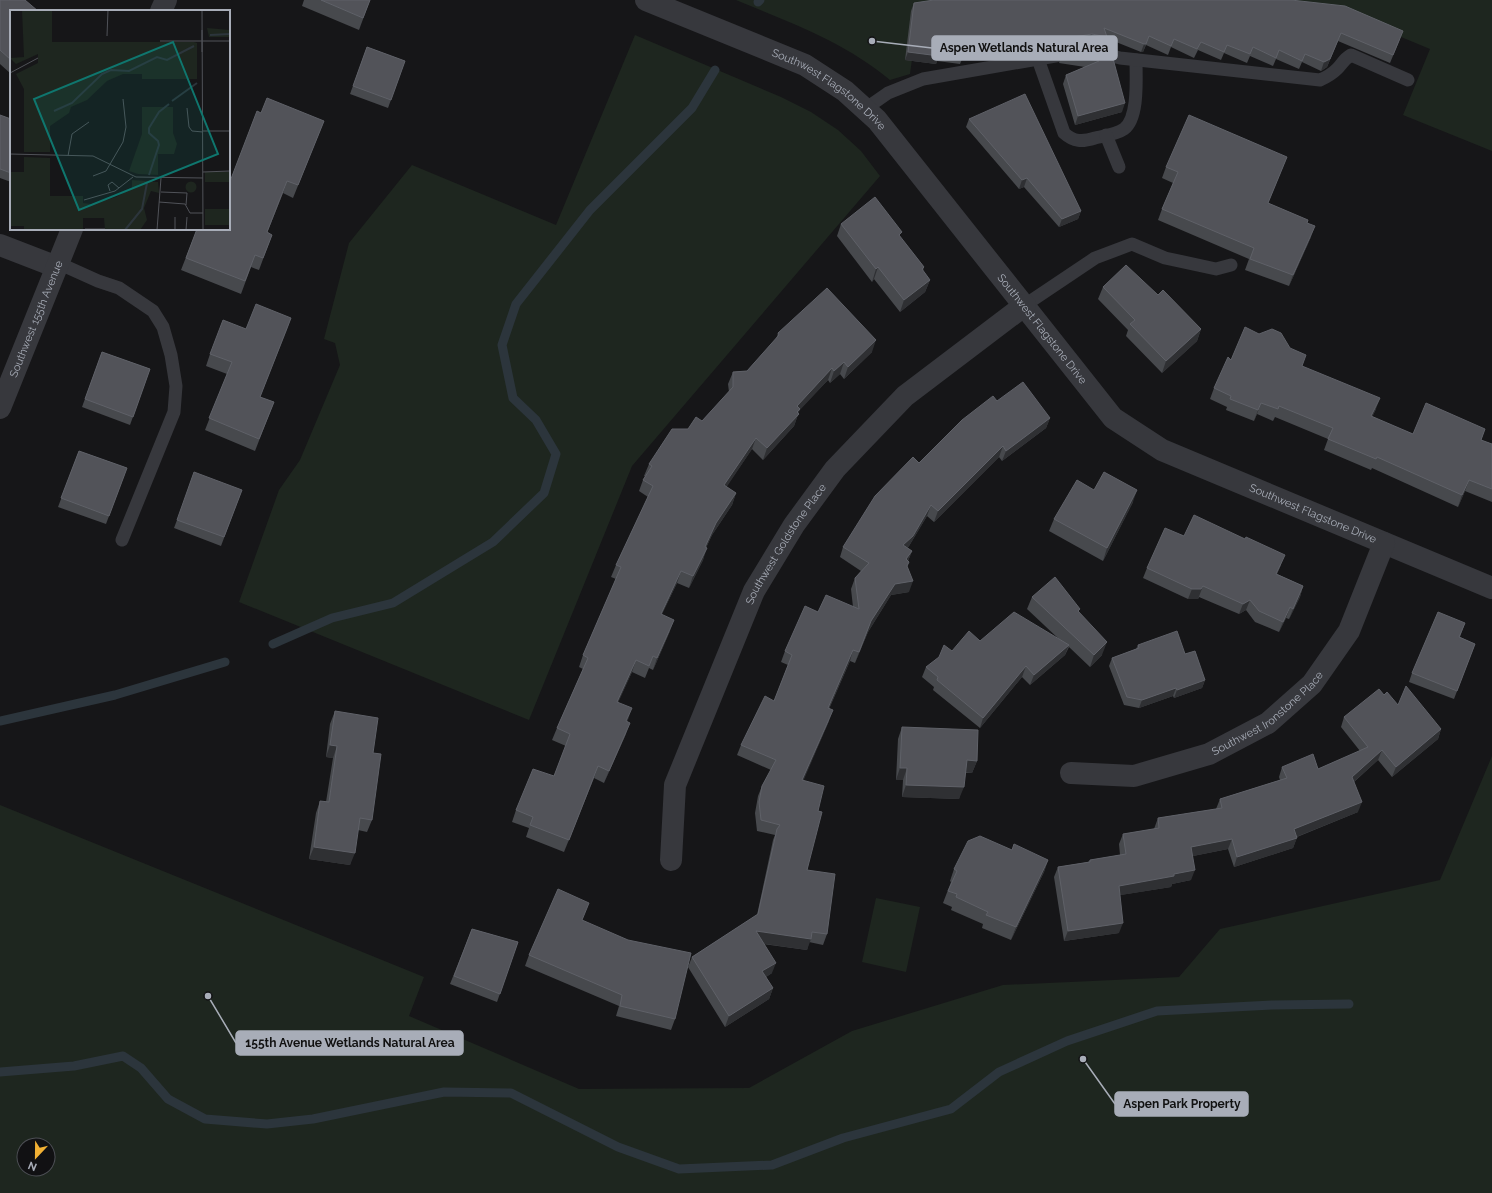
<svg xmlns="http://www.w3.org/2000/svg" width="1492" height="1193" font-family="Raleway,sans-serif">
  <rect width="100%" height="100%" fill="#161618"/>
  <g fill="#1e261f" fill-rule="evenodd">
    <path d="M736 0H1006L918 14 910 74 890 80C845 42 789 22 736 0Z"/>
    <path d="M1219 0H1492V151L1403 115 1430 49 1353 17Z"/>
    <path d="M635 35 781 97 811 112 838 130 861 151 880 176 632 466 529 720 239 602 279 490 300 460 340 365 335 343 324 339 349 243 412 165 556 225Z"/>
    <path d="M1492 756V1193H0V805L424 977 409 1016 579 1089 749 1088 852 1031 1003 985 1179 977 1220 929 1440 880ZM24 1145H48V1169H24Z"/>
    <path d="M876 898 920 907 906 972 862 962Z"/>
  </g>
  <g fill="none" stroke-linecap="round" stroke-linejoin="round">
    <g stroke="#2c353c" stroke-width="9">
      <path d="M758 2 760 0"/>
      <path d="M273 644 332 618 393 603 493 542 544 493 556 454 536 420 513 398 502 345 516 304 590 210 692 108 715 70"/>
      <path d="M0 721 115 695 225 662"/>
      <path d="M0 1072 74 1066 123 1056 141 1068 168 1099 205 1119 267 1124 313 1119 444 1092 511 1093 618 1147 679 1169 772 1165 843 1138 951 1109 999 1072 1067 1041 1157 1011 1272 1005 1349 1004"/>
    </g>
    <g stroke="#37383d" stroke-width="13">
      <path d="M1038 59 1064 133C1074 142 1082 142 1095 138 1104 136 1117 134 1124 129 1139 118 1136 78 1136 60"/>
      <path d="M865 109 888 93 923 79 1090 50 1120 58 1320 80C1327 77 1332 74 1337 69 1342 64 1344 59 1351 55L1408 80"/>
      <path d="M1106 135 1119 167"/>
      <path d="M58 263 98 281 119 288 153 311 163 327 171 355 176 386 174 412 122 540"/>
      <path d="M1025 305 1095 258 1132 244 1165 258 1216 269 1231 265"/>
    </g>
    <g stroke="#37383d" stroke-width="22">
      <path id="s1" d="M646 0 805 65 845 91 877 120 1113 418 1162 450 1492 588"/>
      <path d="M0 245 57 267"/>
      <path id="s2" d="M1071 773 1134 776 1209 754 1268 723 1312 684 1349 631 1384 543"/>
      <path id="s3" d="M671 860 675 785 754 591 794 525 835 469 905 396 1025 305"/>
    </g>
    <g stroke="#37383d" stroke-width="22">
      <path d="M161 11 166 0"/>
      <path id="s4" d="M0 408 72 229"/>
    </g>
  </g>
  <g fill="#47494d">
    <path d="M0 0 11 11V74L0 64Z"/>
    <path d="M304 0H370L359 30 302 6Z"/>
    <path d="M1291 0 1400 39 1390 63 1338 41 1327 67 1321 71 1302 62 1299 69 1276 59 1273 66 1250 56 1247 63 1224 53 1221 60 1198 50 1194 58 1171 47 1168 55 1146 45 1143 52H1141L1106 38 1104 45 1089 42 1035 51 1016 48 1013 55 1010 56 989 53 987 60H985L963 57 960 64 937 61 936 64 905 60 911 11 914 3Z"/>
    <path d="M367 47 405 61 388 108 350 94Z"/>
    <path d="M1062 55H1112L1122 112 1075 125 1063 84 1066 75 1085 67 1059 63Z"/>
    <path d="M261 113 324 121 293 198 283 193 267 233 272 235 259 270 251 267 241 294 181 270 197 229H229Z"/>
    <path d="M0 115 11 119V182L0 178Z"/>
    <path d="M969 119 1081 211 1078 219 1059 227 1024 187 1019 189 966 127Z"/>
    <path d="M1287 157 1268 203 1307 223 1311 237 1289 286 1245 270 1249 259 1158 220 1162 209 1173 183 1162 178 1166 167Z"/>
    <path d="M841 224 900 237 924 267 923 271 930 280 925 292 900 312 874 279 872 282 837 236Z"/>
    <path d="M1103 287 1158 295 1201 329 1197 341 1162 373 1126 336 1128 330 1098 299Z"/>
    <path d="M291 318 260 397 274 402 255 451 205 430 227 374 206 366 210 354 246 329Z"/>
    <path d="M778 333 872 352 844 379 840 374 830 383 828 380 800 409 794 426 763 460 752 449 726 487 736 493 732 505 712 535 706 548 703 560 689 588 677 583 662 614 670 631 653 670 649 668 645 678 632 672 618 702 627 721 626 734 604 783 594 778 564 852 526 837 529 828 512 822 516 810 554 776 566 746 552 740 557 728 583 669 579 667 583 655 616 579 611 577 616 565 648 497 639 491 643 480 645 476H644L649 464 688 429 702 421 729 392 728 384 733 372 747 371 776 339Z"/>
    <path d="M102 352 150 369 130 425 82 407Z"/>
    <path d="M1231 360 1302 366 1376 409 1372 417 1413 434 1485 429 1481 440 1492 444V502L1465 491 1458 507 1372 468 1371 470 1324 450 1328 439 1275 417 1273 421 1257 414 1254 421 1226 410 1227 407 1210 399 1214 388Z"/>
    <path d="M997 401 1050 418 1046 428 1002 461 999 457 934 522 927 516 909 546 907 548 912 551 908 561 907 567 909 592 891 595 868 632 855 663 850 661 829 709V721L803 780 818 811 807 870 827 934 823 945 809 942 807 950 763 944 772 973 766 977 773 988 769 999 725 1027 688 967 692 957 757 915 773 840 775 835 757 831 755 813 758 796 762 786 771 770 737 755 741 745 774 701 788 665 781 662 785 651 818 612 853 607 851 589 855 578 861 571 840 557 843 547 919 463Z"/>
    <path d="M79 451 127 468 106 524 58 507Z"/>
    <path d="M242 490 221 546 174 528 177 520Z"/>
    <path d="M1094 490 1133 502 1103 561 1049 531 1054 519Z"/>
    <path d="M1184 536 1281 565 1277 574 1303 586 1300 597 1289 619 1286 618 1279 632 1255 622 1246 610 1239 614 1199 597 1198 599H1188L1143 578 1147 568Z"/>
    <path d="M1032 597 1079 612 1102 655 1090 667 1069 647 1065 655 1030 685 1022 677 980 728 933 690 934 687 922 677 926 667 952 651 980 641H1061L1027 609Z"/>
    <path d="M1465 623 1460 637 1475 644 1454 699 1409 682 1412 673Z"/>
    <path d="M1138 645 1185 654 1205 680 1202 688 1174 698 1173 696 1139 708 1124 705 1109 666 1112 658 1136 649Z"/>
    <path d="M1384 695 1398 705 1441 729 1438 739 1392 777 1378 760 1354 782 1358 812 1297 837 1293 848 1234 867 1228 849 1193 856 1191 880 1172 884 1171 887 1120 895 1119 933 1064 941 1054 877 1058 867 1088 862 1090 860 1120 855 1119 844 1123 834 1154 829 1158 818 1216 809 1220 799 1280 780 1279 777 1282 767 1318 769 1360 751 1341 727 1344 717Z"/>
    <path d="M335 711 373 753 372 820 367 832 358 830 350 865 309 859 316 813 320 801 326 802 333 758 326 757 330 724Z"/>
    <path d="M902 727 977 761 972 773H965L959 799 902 797 903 780H896L898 739Z"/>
    <path d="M1012 850 1048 860 1044 872 1011 940 982 928 983 924 951 910 952 907 943 903 951 882 950 881 954 869Z"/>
    <path d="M582 920 675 1019 671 1030 616 1016 619 1006 525 966 529 955Z"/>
    <path d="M472 929 518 942 497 1002 450 984Z"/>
  </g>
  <g fill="#2f3033">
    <path d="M1341 33 1327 67 1321 71 1324 62Z"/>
    <path d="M1092 34 1089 42 1035 51 1038 43Z"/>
    <path d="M1149 36 1143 52H1141L1144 44Z"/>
    <path d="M1016 47 1013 55 1010 56 1013 48Z"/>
    <path d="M990 51 987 60H985L988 52Z"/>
    <path d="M908 52 939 56 936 64 905 60Z"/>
    <path d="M1125 103 1122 112 1075 125 1078 116Z"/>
    <path d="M1027 178 1024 187 1019 189 1022 180Z"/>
    <path d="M287 181 283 193 262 245 267 232Z"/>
    <path d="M1081 211 1078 219 1059 227 1062 219Z"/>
    <path d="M1315 226 1311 237 1289 286 1293 275Z"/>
    <path d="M878 267 874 279 872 282 876 269Z"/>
    <path d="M930 280 925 292 900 312 904 300Z"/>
    <path d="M291 318 287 330 255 409 260 397Z"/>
    <path d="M1201 329 1197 341 1162 373 1166 361Z"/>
    <path d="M876 340 872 352 844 379 848 367Z"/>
    <path d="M844 362 840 374 830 383 834 371Z"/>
    <path d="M832 368 828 380 799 411 800 409 794 426 763 460 767 448 797 406Z"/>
    <path d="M1380 398 1376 409 1367 428 1371 416Z"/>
    <path d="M1261 403 1257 414 1254 421 1258 410Z"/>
    <path d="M1050 418 1046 428 1002 461 1006 451Z"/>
    <path d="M756 438 752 449 720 497 724 485Z"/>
    <path d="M1003 446 999 457 934 522 938 511Z"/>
    <path d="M1469 480 1465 491 1458 507 1462 495Z"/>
    <path d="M1137 490 1133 502 1103 561 1107 548Z"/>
    <path d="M736 493 732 505 712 535 700 559 705 547 716 523Z"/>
    <path d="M931 505 927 516 909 546 900 556 903 545Z"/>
    <path d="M707 548 703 560 689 588 693 576Z"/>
    <path d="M912 551 908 561 906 559Z"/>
    <path d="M1285 555 1281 565 1272 584 1276 574Z"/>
    <path d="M681 571 677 583 656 626 661 614Z"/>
    <path d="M913 581 909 592 891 595 868 632 855 663 871 621 895 584Z"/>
    <path d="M1203 586 1198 599H1188L1192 589Z"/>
    <path d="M1303 586 1300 597 1289 619 1293 609Z"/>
    <path d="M1250 600 1246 610 1239 614 1243 604Z"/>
    <path d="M1290 607 1286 618 1279 632 1283 622Z"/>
    <path d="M674 620 670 631 653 670 657 658Z"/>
    <path d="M1107 642 1102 655 1090 667 1094 655Z"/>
    <path d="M1069 645 1065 655 1030 685 1034 675Z"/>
    <path d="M853 650 850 661 824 719 828 708Z"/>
    <path d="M636 660 632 672 613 714 617 702Z"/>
    <path d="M1026 666 1022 677 980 728 983 718Z"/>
    <path d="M1205 680 1202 688 1174 698 1177 690Z"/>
    <path d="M1176 688 1173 696 1139 708 1142 700Z"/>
    <path d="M632 708 628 720 622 733 626 721Z"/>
    <path d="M833 710 829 721 799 791 802 780Z"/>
    <path d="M630 723 626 734 604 783 609 771Z"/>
    <path d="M1441 729 1438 739 1392 777 1396 767Z"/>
    <path d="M330 745 337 746 333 758 326 757Z"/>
    <path d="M1382 750 1378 760 1348 787 1352 777Z"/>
    <path d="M967 760 977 761 972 773 962 772Z"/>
    <path d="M598 766 594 778 564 852 569 840Z"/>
    <path d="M900 768H907L903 780H896Z"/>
    <path d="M906 785 964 787 959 799 902 797Z"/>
    <path d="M1362 802 1358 812 1291 839 1294 829Z"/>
    <path d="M1297 838 1293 848 1234 867 1237 857Z"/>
    <path d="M1232 839 1228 849 1188 857 1191 847Z"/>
    <path d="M314 847 355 853 350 865 309 859Z"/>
    <path d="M1048 860 1044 872 1011 940 1016 927Z"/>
    <path d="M1195 870 1191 880 1172 884 1171 887 1115 896 1119 886 1174 874Z"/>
    <path d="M1123 923 1119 933 1064 941 1068 931Z"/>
    <path d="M756 931 811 939 807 950 752 942Z"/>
    <path d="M776 963 772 973 758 982 762 971Z"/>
    <path d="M773 988 769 999 725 1027 729 1016Z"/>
  </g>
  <g fill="#525359" stroke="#5f6168">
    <path d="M0 0H25L38 11H11V60L0 50Z"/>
    <path d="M321 0H370L363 18Z"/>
    <path d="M934 0H1291L1345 6 1403 31 1393 55 1341 33 1330 59 1324 62 1305 54 1302 61 1279 50 1276 58 1253 47 1250 54 1227 45 1224 52 1201 42 1197 49 1174 39 1171 46 1149 36 1146 44H1144L1104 28 1107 37 1092 34 1038 43 1017 39 1016 47 1013 48 991 44 990 51 988 52 965 48 963 56 939 52V56L908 52 914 3Z"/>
    <path d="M367 47 405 61 391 100 353 86Z"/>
    <path d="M1093 50 1112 55 1125 103 1078 116 1066 75 1099 61 1062 55Z"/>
    <path d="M1025 94 1081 211 1062 219 1027 178 1022 180 969 119Z"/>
    <path d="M267 98 324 121 298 185 287 181 267 232 272 235 263 258 255 255 245 281 186 258 197 229H229V184L257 111 261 113Z"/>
    <path d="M0 115 11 119V173L0 169Z"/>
    <path d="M1189 115 1287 157 1268 203 1308 220 1307 223 1315 226 1293 275 1250 259 1254 248 1162 209 1178 172 1166 167Z"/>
    <path d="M875 197 902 232 899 235 924 267 922 269 930 280 904 300 878 267 876 269 841 224Z"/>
    <path d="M1126 265 1158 295 1163 290 1201 329 1166 361 1130 324 1135 320 1103 287Z"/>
    <path d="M827 288 876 340 848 367 844 362 834 371 832 368 797 406 800 409 797 412 799 414 767 448 756 438 724 485 736 493 716 523 705 547 707 548 693 576 681 571 661 614 674 620 657 658 653 656 649 666 636 660 617 702 632 708 626 721 630 723 609 771 598 766 569 840 530 825 533 817 516 810 533 769 554 776 570 734 557 728 588 658 583 655 621 567 616 565 653 486 643 480 652 466 649 464 672 429H688L696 417 702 421 733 387V372L747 371 779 335 778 333Z"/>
    <path d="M256 304 291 318 260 397 274 402 259 439 209 418 232 362 210 354 223 320 246 329Z"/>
    <path d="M1245 327 1259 334 1272 329 1281 333 1290 348 1306 355 1302 366 1380 398 1371 416 1413 434 1426 403 1485 429 1481 440 1492 444V489L1469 480 1462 495 1377 457 1376 459 1328 439 1333 428 1279 406 1278 409 1261 403 1258 410 1230 399 1231 396 1214 388 1228 357 1231 360Z"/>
    <path d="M102 352 150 369 133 417 85 399Z"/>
    <path d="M1023 382 1050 418 1006 451 1003 446 938 511 931 505 913 536 903 545 912 551 906 559 909 562 907 566 913 581 895 584 871 621 859 652 853 650 828 708 833 710 802 780 824 786 818 811 822 812 807 870 835 874 827 934 812 932 811 939 756 931 776 963 762 971 773 988 729 1016 692 957 758 914 777 829 780 825 761 820 759 802 762 786 776 760 741 745 765 696 774 701 792 655 785 651 805 606 818 612 826 595 859 609 855 578 869 563 843 547 875 496 913 457 919 463 962 420 993 396 997 401Z"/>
    <path d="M79 451 127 468 109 516 61 498Z"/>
    <path d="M194 472 242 490 224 537 177 520Z"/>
    <path d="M1104 472 1137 490 1107 548 1054 519 1077 480 1094 490Z"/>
    <path d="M1194 515 1245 539 1246 537 1285 555 1276 574 1303 586 1293 609 1290 607 1283 622 1259 611 1250 600 1243 604 1203 586 1201 589H1192L1147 568 1165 528 1184 536Z"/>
    <path d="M1055 577 1080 609 1078 611 1107 642 1094 655 1032 597Z"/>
    <path d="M1014 612 1069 645 1034 675 1026 666 983 718 937 680 938 677 926 667 939 657 944 645 952 651 969 631 980 641Z"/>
    <path d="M1438 612 1465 623 1459 637 1475 644 1457 691 1412 673Z"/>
    <path d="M1177 631 1185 654 1195 651 1205 680 1177 690 1176 688 1142 700 1127 697 1112 658 1139 648 1138 645Z"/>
    <path d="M1406 686 1441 729 1396 767 1382 750 1352 777 1362 802 1294 829 1297 838 1237 857 1232 839 1191 847 1195 870 1174 874V876L1119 886 1123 923 1068 931 1058 867 1090 862V860L1126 854 1123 834 1159 828 1158 818 1222 808 1220 799 1287 778 1282 767 1313 754 1318 769 1368 747 1344 717 1379 689 1384 695 1387 692 1398 705Z"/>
    <path d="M335 711 378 718 373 753 381 754 372 820 360 818 355 853 314 847 320 801 329 802 337 746 330 745Z"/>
    <path d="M902 727 978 730 977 761 967 760 964 787 906 785 907 768H900Z"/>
    <path d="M980 836 1012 850 1014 844 1048 860 1016 927 986 915 988 912 956 897 957 894 948 891 957 871 954 869 968 841Z"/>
    <path d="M558 889 589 903 582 920 628 940 691 953 675 1019 620 1006 622 995 529 955Z"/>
    <path d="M472 929 518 942 500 994 454 976Z"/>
  </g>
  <g text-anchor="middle" stroke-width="3" stroke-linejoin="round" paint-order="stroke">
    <g font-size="11" fill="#a8adb8" stroke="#111113">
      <text dy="4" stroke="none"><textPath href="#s1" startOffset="205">Southwest Flagstone Drive</textPath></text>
      <text dy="4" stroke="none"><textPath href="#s4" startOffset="96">Southwest 155th Avenue</textPath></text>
      <text dy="4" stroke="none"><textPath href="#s1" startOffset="529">Southwest Flagstone Drive</textPath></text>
      <text dy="4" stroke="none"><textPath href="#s1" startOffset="865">Southwest Flagstone Drive</textPath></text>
      <text dy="4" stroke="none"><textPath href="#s3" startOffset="341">Southwest Goldstone Place</textPath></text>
      <text dy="4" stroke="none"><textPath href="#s2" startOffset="213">Southwest Ironstone Place</textPath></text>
    </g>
  </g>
  <g transform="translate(10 10)">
    <rect width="220" height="220" fill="#161618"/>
    <path d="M12 0H42V32H184L187 33V69H132V64H113L97 71 77 90 61 97 59 103 40 116V142H14V79L6 64 28 53V44L6 54 0 48 14 47ZM197 18 220 20V27H199ZM132 97H163V123L167 134 164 144H148V165L128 164 119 161 132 124ZM14 147 40 148V186H73V193L81 194 106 187 122 178V170L148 172 149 183 141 181 134 198 137 210 130 220H95L94 208H73V220H14V216H0V162H14ZM195 162H220V172H195ZM175.5 177a5.5 5.5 0 1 1 11 0a5.5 5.5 0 1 1-11 0ZM195 199H220V215H195Z" fill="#1e261f"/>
    <path fill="none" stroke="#2c353c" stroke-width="2" d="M200 25 220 24M162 91 187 73M44 101 62 93 92 64 101 60 119 61 147 47 157 50 184 36M139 165 149 135 148 131 139 123V118L149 102 159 94M115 220 132 199 137 173"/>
    <path fill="none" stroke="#505258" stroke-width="1" d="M192 0 193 220M97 26 98 0M150 31H220M192 42V20M0 63 28 48M177 98 179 117 182 121 193 122M193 121H220M0 144 83 146 126 167 193 168M58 146 62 124 79 112M193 162 220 161M83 166 96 161 113 132 116 117 113 89M100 181 98 175 102 172 109 178M151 182 177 183 176 195M74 190 105 181 123 167M149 192 175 194 180 203H193M75 219H95M147 220 151 168M165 220V207M176 220 177 207"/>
    <path fill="#0f766e" fill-opacity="0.15" stroke="#0f766e" stroke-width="2" d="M163 32 208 144 69 200 24 89Z"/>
    <rect width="220" height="220" fill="none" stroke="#a8adb8" stroke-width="2"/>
  </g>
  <path fill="none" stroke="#a8adb8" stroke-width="1.5" d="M872 41L932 48M208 996L236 1043M1083 1059L1115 1104"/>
  <g fill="#a8adb8" stroke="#111113" stroke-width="1.5">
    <circle cx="872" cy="41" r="4"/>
    <circle cx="208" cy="996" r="4"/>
    <circle cx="1083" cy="1059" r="4"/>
  </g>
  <g fill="#a8adb8" stroke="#a8adb8" stroke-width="1.5">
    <rect x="932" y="36" width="185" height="24" rx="4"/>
    <rect x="236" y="1031" width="227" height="24" rx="4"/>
    <rect x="1115" y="1092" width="133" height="24" rx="4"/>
  </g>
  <g font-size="12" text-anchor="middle" font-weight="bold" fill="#111">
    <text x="1024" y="52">Aspen Wetlands Natural Area</text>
    <text x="350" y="1047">155th Avenue Wetlands Natural Area</text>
    <text x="1182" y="1108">Aspen Park Property</text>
  </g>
  <g transform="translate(36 1157) rotate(202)"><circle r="19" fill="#111113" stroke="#4d4f55"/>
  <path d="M0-3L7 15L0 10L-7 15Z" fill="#f2b134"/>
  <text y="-6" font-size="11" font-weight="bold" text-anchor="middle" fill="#a8adb8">N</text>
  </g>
</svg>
